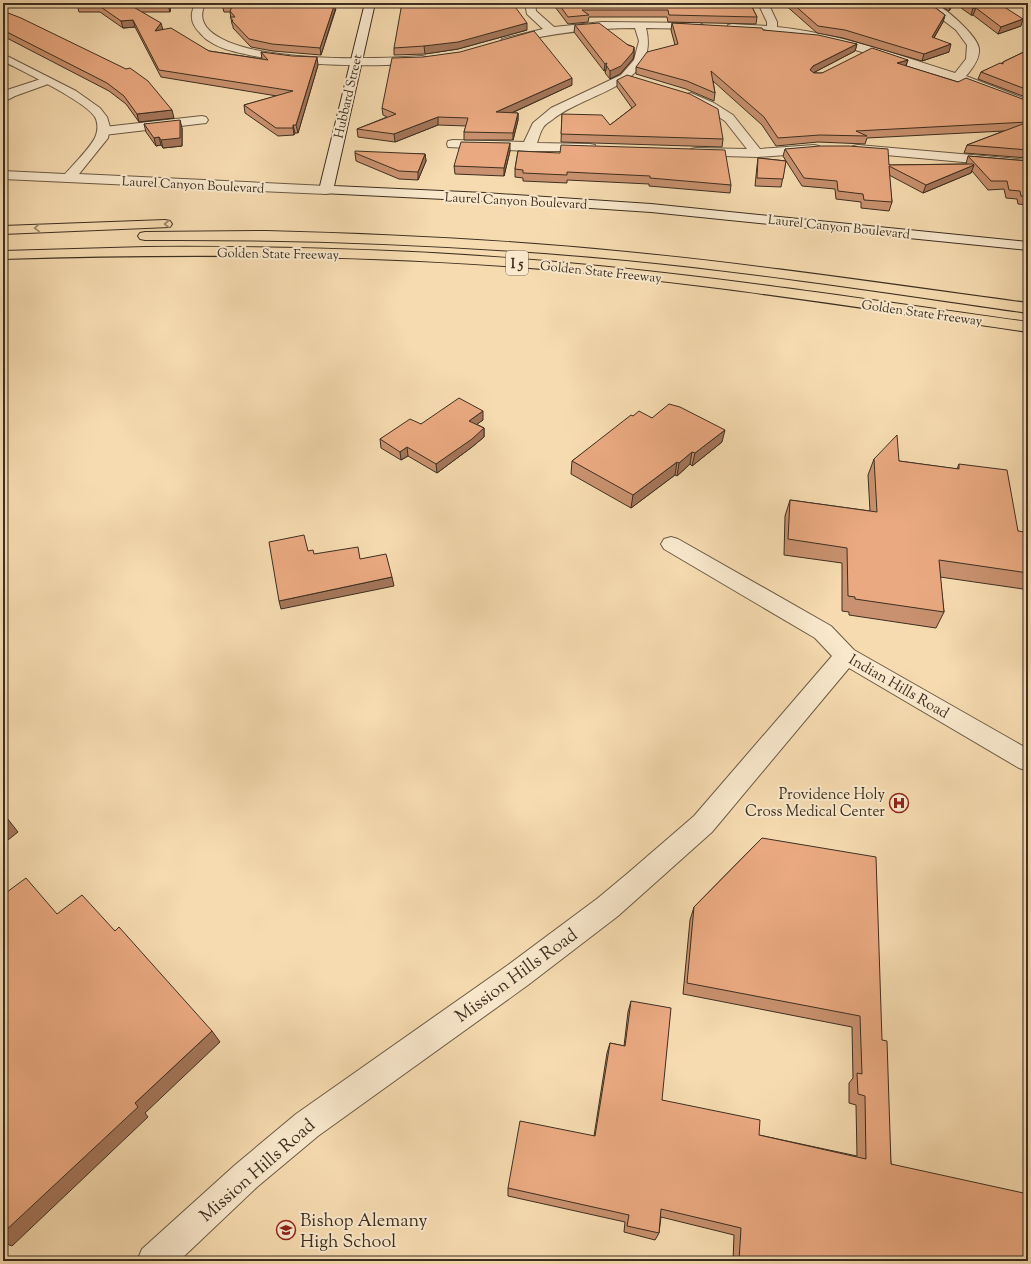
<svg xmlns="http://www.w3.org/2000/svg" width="1031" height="1264" font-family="'Sorts Mill Goudy',serif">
  <rect width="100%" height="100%" fill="#f6dbb0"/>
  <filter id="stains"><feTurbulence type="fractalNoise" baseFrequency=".005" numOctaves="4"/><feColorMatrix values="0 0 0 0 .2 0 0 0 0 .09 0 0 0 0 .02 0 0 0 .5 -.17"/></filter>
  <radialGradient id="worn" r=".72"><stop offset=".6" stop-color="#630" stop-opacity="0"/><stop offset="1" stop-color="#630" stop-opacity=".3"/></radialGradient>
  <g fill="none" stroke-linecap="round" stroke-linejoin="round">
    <path fill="#778375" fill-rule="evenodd" d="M1014 3H1018L1028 10V12Z"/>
    <defs>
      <g id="minor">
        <path d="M196 3H206C200 13 201 22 209 30 244 64 374 59 422 56L426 57 428 59 426 61C413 65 399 64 386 65 341 66 294 64 249 55 236 52 220 49 209 41 205 39 203 36 200 33 191 24 189 14 196 3Z"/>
        <path d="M525 3H535L536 11 554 27 602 22 700 23 705 26 700 29 646 28C661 87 585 92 552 120 549 122 544 125 543 128 540 132 539 138 537 143L590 144 595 145 596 148 595 151H529L448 147 447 144 448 141 453 140 524 142 533 123 551 108 621 75 634 60 639 41 635 28C591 28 549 34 506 44L502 43 501 41 502 39 543 29 527 14Z"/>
        <path d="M758 3H768L777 22V27C838 33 897 55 955 73L966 59 967 45 956 30 921 3C925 3 930 2 933 3 945 7 978 36 979 49 980 59 972 69 966 76L1028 100V108L970 86 846 47 781 34 728 29 727 27 728 25 732 24 767 26V22Z"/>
        <path d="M47 77 51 79 53 81 51 83 15 96 3 102V93L7 90Z"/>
        <path d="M691 93 714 103 733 115 760 149 814 145 819 146 820 149 819 152 814 153 757 157 691 155 689 152 691 149 696 148 747 149 725 121 706 109 687 100 685 97 687 94Z"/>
        <path d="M202 116 206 117 208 120 206 123 104 135 100 134 98 131 100 128 104 127Z"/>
        <path d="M858 145 1028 160V168L853 152 852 149 853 146Z"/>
        <path d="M671 537 678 539 831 626 854 650 1028 749V771L1019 768 849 668 712 832 646 891 618 916 528 985 318 1136 257 1187 179 1261H137L142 1249 235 1165 296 1114 508 965 598 898 628 873 694 816 832 656 815 638 664 549 661 544 664 539Z"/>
      </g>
      <path id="tertiary" d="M3 54 76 91 100 108 107 117 110 127 108 138 79 174 326 186 331 187 333 190 331 193 326 194 3 179V171L65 174C72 166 94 144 96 135 98 130 98 122 95 117 85 101 22 71 3 61Z"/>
      <path id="secondary" d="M365 3H375L334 186 485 193 651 204 1028 242V250L651 212 485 201 321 193 319 190Z"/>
      <g id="motorway">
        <path d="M165 220 170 221 172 224 170 227 3 234V226Z"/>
        <path d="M266 231C386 234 507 240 627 252 761 265 894 285 1028 303V313C894 294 760 273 626 260 466 245 306 239 145 240L140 239 138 236 140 233 145 232Z"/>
        <path d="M146 247C290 246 434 250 578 264 728 278 878 301 1028 322V332C854 307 680 279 504 266 337 254 170 254 3 259V251Z"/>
      </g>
    </defs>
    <use href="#minor" stroke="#6b5a44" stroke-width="2"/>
    <use href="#tertiary" stroke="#6b5a44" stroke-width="2"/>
    <use href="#secondary" stroke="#3d2f20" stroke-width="2"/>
    <use href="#motorway" stroke="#3d2f20" stroke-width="2"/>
    <use href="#minor" fill="#f9e8cc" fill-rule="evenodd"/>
    <use href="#tertiary" fill="#f9e8cc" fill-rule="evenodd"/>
    <use href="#secondary" fill="#f9e8cc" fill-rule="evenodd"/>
    <use href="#motorway" fill="#f6dbb0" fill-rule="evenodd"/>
  </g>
  <g fill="#c9916f" stroke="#3d2f20">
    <path d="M171 3 170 12H142L163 30 209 51 262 59 261 52 318 65 298 133H295L294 135 278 136 245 113 244 105 277 96 161 77 135 27 123 28 100 12H79L77 5Z"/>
    <path d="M223 3 336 9 321 55 273 51 251 47 233 28V26L232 24 230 12H224L222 5Z"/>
    <path d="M552 3H750L757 17 756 24 668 22 667 17H589L588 22 568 24Z"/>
    <path d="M783 3H929L945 15 943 22 934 38 949 52 922 61 843 38 817 33Z"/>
    <path d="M936 3H954L949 11Z"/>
    <path d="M954 3H998L1021 26 998 34 973 15H971Z"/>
    <path d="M503 5 527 30 458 49 425 54 394 55V48Z"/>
    <path d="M3 11 174 118 139 122 126 104 109 91 3 36Z"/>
    <path d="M672 23 763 30 857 44 855 51 813 73H822L908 60 906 66 958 82 1028 101V158L964 153 967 145 1004 131 867 138 865 144 818 142 776 146 762 125 713 81 715 93 714 101 686 89 636 74V67L675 45 671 30Z"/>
    <path d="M575 25 634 47V55L633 59 620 74 610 79 605 73 606 70 604 71 574 32Z"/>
    <path d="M1028 50V98L978 79 981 72 1002 63 1003 62Z"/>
    <path d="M617 80 723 139 722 147 561 142 562 114 610 125 632 108 617 87Z"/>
    <path d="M572 85 512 113H518V120L513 140H464V132L466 126 438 125 395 142 358 137 357 129 387 117 383 115 382 108Z"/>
    <path d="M144 124 182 128V146L163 148 161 145 156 146 146 132Z"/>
    <path d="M785 149 889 165 966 164 968 156 1028 161V205L1018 204 1017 199 1006 198 1004 189 988 190 972 171 971 173 923 193 889 175 892 202 889 211 861 208V202L836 199 835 189 802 186 786 161 781 187 755 186 757 166 758 158 786 161 783 156Z"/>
    <path d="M510 151 504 176 455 174 454 166Z"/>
    <path d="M518 151 731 185 730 193 649 186V184L567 180V183L523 181V178L515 177V169Z"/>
    <path d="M355 153 425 154 426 161 418 180 399 179 356 161Z"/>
    <path d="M633 416 652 418 722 442 692 466 690 464 677 476 675 475 631 508 571 474 572 461Z"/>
    <path d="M483 420 476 424 484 428V437L472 447 437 473 408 456 401 460 381 448 380 439 421 424Z"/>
    <path d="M874 459 899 461 957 469 959 464 1018 531 1028 552V580L1023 589 940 577 944 612 936 628 849 615V612L842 611V563L784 555 785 516 790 500 870 511 868 475Z"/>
    <path d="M762 838 882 1040 891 1164 1028 1261H733L734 1235 661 1217 659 1233 655 1240 624 1232 625 1222 508 1196V1188L594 1136 607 1053 610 1043 624 1046 628 1012 631 1001 662 1100 759 1135 857 1156 856 1105 849 1103V1083L853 1078 852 1027 683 994 690 920 694 907Z"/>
  </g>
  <g fill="#a4765a" stroke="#3d2f20">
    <path d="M169 3H171L170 12 168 5Z"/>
    <path d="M335 3H337L321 55 320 48Z"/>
    <path d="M952 3H954L949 11 951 4Z"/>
    <path d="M973 8H976L973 15H971Z"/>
    <path d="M945 15 943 22 930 44 932 37Z"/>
    <path d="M1023 19 1021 26 998 34 1001 27Z"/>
    <path d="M133 20 135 27 123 28 121 21Z"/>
    <path d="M161 23 163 30 155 31Z"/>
    <path d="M527 23V30L458 49 425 54 424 46Z"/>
    <path d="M857 44 855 51 811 74 810 70 813 66Z"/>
    <path d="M951 44 949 52 922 61 924 54Z"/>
    <path d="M634 47V55L633 59 620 74 610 79V71Z"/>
    <path d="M317 57 318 65 298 133 296 125Z"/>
    <path d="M908 60 905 67 897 63Z"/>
    <path d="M607 63 606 70 604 71 605 64Z"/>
    <path d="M572 78V85L496 120V112Z"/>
    <path d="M172 110 174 118 139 122 137 114Z"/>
    <path d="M518 113V120L513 140V133Z"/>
    <path d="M438 117V125L395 142 394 134Z"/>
    <path d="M180 120 182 128V146L163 148 161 140Z"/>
    <path d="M293 125 295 133 294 135 293 128Z"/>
    <path d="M159 137 161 145 156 146 154 138Z"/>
    <path d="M510 143V151L504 176V168Z"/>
    <path d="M425 154 426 161 418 180V172Z"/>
    <path d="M974 165 971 173 923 193 926 185Z"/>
    <path d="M483 411V420L469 430V421Z"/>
    <path d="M484 428V437L472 447 437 473 436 464Z"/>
    <path d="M725 430 722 442 692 466 695 453Z"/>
    <path d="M407 447 408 456 401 460 400 452Z"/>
    <path d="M692 452 690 464 677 476 679 463Z"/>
    <path d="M677 462 675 475 631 508 633 495Z"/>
    <path d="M392 577 394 586 281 609 279 601Z"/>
    <path d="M7 818 18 832 3 844V821Z"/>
    <path d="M212 1031 220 1042 145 1113 148 1117 12 1246 7 1244 3 1248V1233L135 1103Z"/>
  </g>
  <g fill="#eaa981" stroke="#3d2f20">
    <path d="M79 3H169L168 5H130L161 23 155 31 171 28 209 51 268 60 261 52 292 56 317 57 296 125H293V128H276L244 105 293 91 159 70 133 20 121 21 98 5H77Z"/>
    <path d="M223 3H335L320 48 272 44 249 39 232 21H233L230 17H235L230 11 233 5H222Z"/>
    <path d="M402 3H503V5L513 4 527 23 458 42 424 46 394 48Z"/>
    <path d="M558 3H750L757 17 669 15 668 10H582L589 15 568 17Z"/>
    <path d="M792 3H929L945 15 932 37 951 44 924 54 845 30 818 26Z"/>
    <path d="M966 3H998L1023 19 1001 27 976 8H973Z"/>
    <path d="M3 11 21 18 126 69 130 68 148 81 172 110 137 114 124 96 107 83 3 30Z"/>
    <path d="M599 23 628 45 634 47 633 52 621 66 610 71 606 65 607 63 605 64 575 25Z"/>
    <path d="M672 23 762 28 763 30 818 35 857 44 813 66 810 70 814 73H822L872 48 908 60 897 63 958 82 966 78 1028 101V150L967 145 1028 122 856 131 867 136 820 135 778 138 764 117 711 71 715 93 687 81 636 67 647 52 678 44Z"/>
    <path d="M534 31 572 78 496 112 518 113 513 133 464 132 468 118 438 117 394 134 357 129 396 114 382 108 392 58 423 57 460 52Z"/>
    <path d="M1028 50V90L981 72 1000 63 1003 64V62Z"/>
    <path d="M627 75 690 94 718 109 723 139 561 134 562 114 602 115 610 125 636 105 617 80Z"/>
    <path d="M180 120V138L161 140 159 137 154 138 144 124Z"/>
    <path d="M461 142 510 143 504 168 454 166Z"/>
    <path d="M561 145 725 150 731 185 650 178V176L567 172V175L523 173V170L515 169 518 151 560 153Z"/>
    <path d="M820 146H849L888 149 889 165 973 164 974 165 926 185 889 166 892 202 864 200 863 194 838 191 837 181 804 178 785 149Z"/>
    <path d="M355 151 425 154 418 172 399 171 355 153Z"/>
    <path d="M968 156 1028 161V196H1021L1020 191 1009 190 1007 181H991Z"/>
    <path d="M758 158 786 161 783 179 757 178Z"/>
    <path d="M459 398 483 411 469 421 484 428 472 439 436 464 407 447 400 452 380 439 410 419 421 424Z"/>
    <path d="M669 404 680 407 725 430 695 453 692 452 679 463 677 462 633 495 572 461 631 415 633 416 639 411 652 418Z"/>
    <path d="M897 435 899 461 959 469V464L1007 470 1018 531 1024 532 1028 552V573L939 560 944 612 855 599V597L848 596 847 548 788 539 790 500 877 512 874 459Z"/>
    <path d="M304 535 308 551 313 550 314 554 358 547 360 559 386 554 392 577 279 601 269 542Z"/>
    <path d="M3 814 7 818 3 821Z"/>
    <path d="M762 838 876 857 882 1040 887 1041 891 1164 1028 1194V1261H739L741 1228 661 1209 659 1233 627 1226 629 1215 508 1188 520 1121 595 1136 610 1043 625 1046 631 1001 671 1008 662 1100 760 1120 759 1135 866 1159 865 1096 858 1094 857 1073 862 1074 860 1016 687 983 694 907Z"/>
    <path d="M26 878 57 914 82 895 115 931 119 927 212 1031 135 1103 138 1107 3 1233V895Z"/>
  </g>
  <defs><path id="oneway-chevron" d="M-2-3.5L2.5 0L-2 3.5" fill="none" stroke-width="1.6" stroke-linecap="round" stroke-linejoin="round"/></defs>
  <g stroke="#9a8568">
    <use href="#oneway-chevron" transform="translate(167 224) rotate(-180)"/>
    <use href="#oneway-chevron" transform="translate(37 228) rotate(178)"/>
  </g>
  <defs>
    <symbol id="hospital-ring" viewBox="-11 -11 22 22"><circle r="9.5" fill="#f9e8cc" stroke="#8f2418" stroke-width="1.5"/><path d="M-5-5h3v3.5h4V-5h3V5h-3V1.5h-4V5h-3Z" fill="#8f2418"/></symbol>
    <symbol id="school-ring" viewBox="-11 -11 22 22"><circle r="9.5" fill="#f9e8cc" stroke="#8f2418" stroke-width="1.5"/><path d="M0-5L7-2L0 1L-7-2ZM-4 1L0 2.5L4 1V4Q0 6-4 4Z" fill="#8f2418"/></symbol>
  </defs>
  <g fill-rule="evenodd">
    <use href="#hospital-ring" x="888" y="792" width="22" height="22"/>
    <use href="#school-ring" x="275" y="1219" width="22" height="22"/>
  </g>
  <g text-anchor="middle" stroke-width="4" stroke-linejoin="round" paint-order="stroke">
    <g font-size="13" fill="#3d2f20" stroke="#f9e8cc">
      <text transform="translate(347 96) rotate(-77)" y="5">Hubbard Street</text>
      <text transform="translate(193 184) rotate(3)" y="5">Laurel Canyon Boulevard</text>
      <text transform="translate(516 200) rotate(3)" y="5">Laurel Canyon Boulevard</text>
      <text transform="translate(839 226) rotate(6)" y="5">Laurel Canyon Boulevard</text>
      <text transform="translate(278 253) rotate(1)" y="5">Golden State Freeway</text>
      <text transform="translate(601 271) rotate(6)" y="5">Golden State Freeway</text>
      <text transform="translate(922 312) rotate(8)" y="5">Golden State Freeway</text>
    </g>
    <rect fill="#f9e8cc" stroke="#756654" stroke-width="1" x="506" y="251" width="22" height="24" rx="3"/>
    <g font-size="14" font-weight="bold" fill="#3d2f20">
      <text x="517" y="268">I 5</text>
    </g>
    <g font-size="15" fill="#3d2f20" stroke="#f9e8cc">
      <text transform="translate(899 686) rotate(30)" y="5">Indian Hills Road</text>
    </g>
    <g font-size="15" fill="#3d2f20" stroke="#f9e8cc" text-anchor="end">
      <text x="885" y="799">Providence Holy<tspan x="885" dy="17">Cross Medical Center</tspan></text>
    </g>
    <g font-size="18" fill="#3d2f20" stroke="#f9e8cc">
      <text transform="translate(516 975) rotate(-36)" y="6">Mission Hills Road</text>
      <text transform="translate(257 1170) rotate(-41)" y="6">Mission Hills Road</text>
    </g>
    <g font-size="18" fill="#3d2f20" stroke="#f9e8cc" text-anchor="start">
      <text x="300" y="1226">Bishop Alemany<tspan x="300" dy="21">High School</tspan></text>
    </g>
  </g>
  <rect width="1031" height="1264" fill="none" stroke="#f6dbb0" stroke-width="16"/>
  <rect x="4" y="4" width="1023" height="1256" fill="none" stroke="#3d2f20" stroke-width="2"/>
  <rect x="8" y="8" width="1015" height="1248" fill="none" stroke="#3d2f20"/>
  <rect width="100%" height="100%" filter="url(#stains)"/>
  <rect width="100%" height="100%" fill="url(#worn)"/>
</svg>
